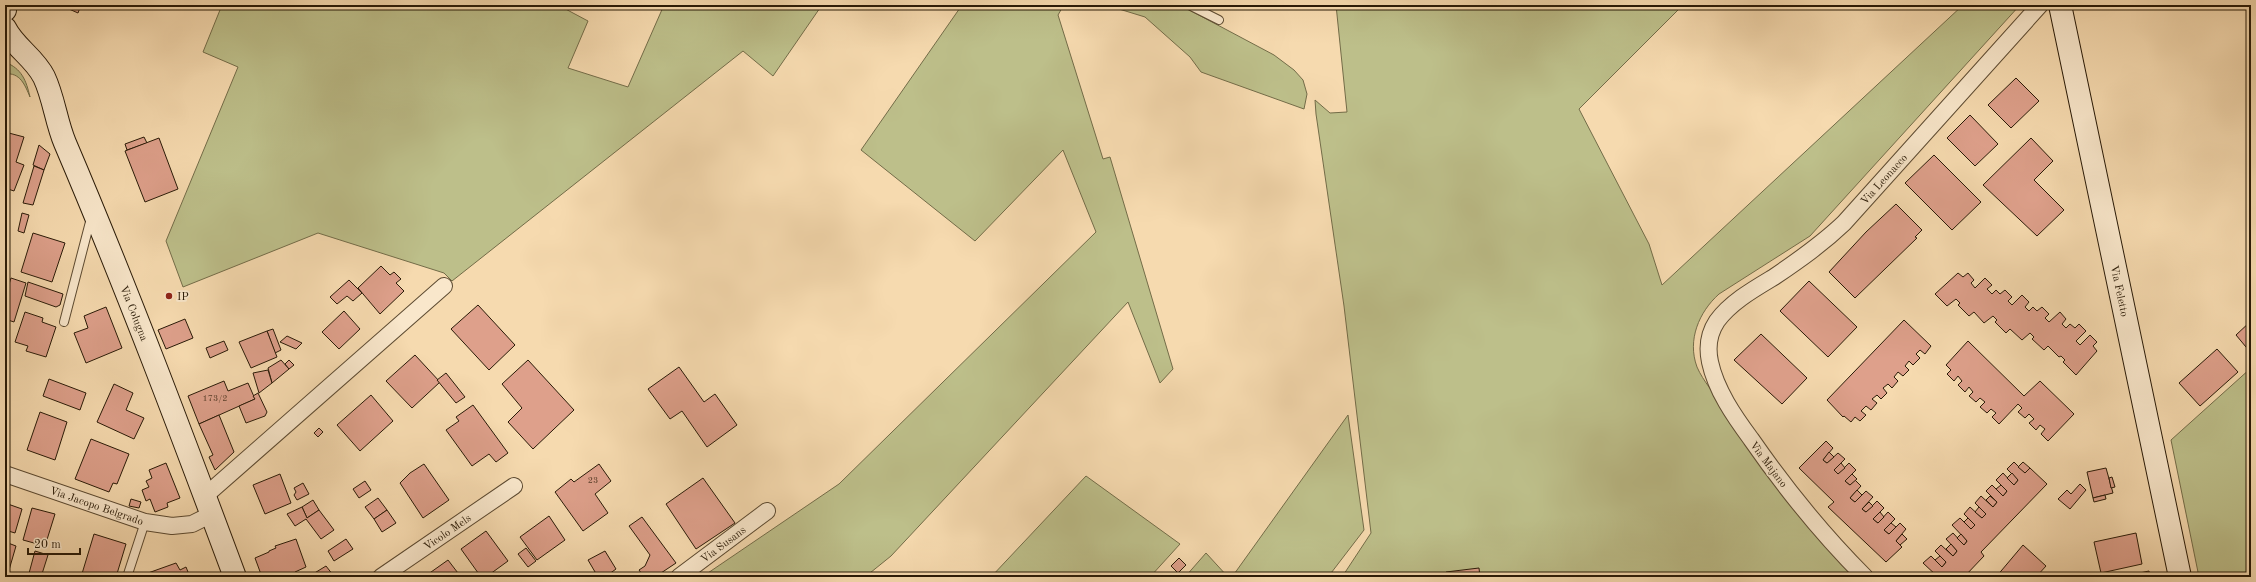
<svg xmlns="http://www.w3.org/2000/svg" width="2256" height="582" font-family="'Old Standard TT',serif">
  <rect width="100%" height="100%" fill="#f6daaf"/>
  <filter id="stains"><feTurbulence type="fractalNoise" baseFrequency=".005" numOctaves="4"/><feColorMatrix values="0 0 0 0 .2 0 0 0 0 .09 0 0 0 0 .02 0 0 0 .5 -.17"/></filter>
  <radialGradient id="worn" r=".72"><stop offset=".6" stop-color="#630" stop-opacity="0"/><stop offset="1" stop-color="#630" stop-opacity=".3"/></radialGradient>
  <g fill="#bdbf8a" stroke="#736c48">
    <path d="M222 5H558L588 21 568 68 628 87 664 5H822L773 76 743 51 452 281 444 273 318 233 183 287 166 241 238 67 203 52Z"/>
    <path d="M962 5H1180L1274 55 1294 70 1303 80 1307 94 1304 109 1201 72 1190 57 1145 17 1119 9 1086 7 1062 8 1058 15 1103 159 1110 157 1173 369 1160 383 1128 302 891 556 865 577H702L839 484 1096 232 1063 150 975 241 861 150Z"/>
    <path d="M1336 5H1683L1579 109 1649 244 1662 285 1963 5H2020L1810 236 1719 294C1699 312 1687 340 1697 367 1703 381 1716 396 1725 408L1865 577H1342L1371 533 1344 306 1316 114 1315 100 1330 113 1347 112Z"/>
    <path d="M5 62C22 69 26 80 30 97 25 85 20 72 5 74Z"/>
    <path d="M2251 368V577H2199L2171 440Z"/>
    <path d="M1348 415 1364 530 1328 577H1232Z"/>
    <path d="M1086 476 1180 544 1150 577H991Z"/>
    <path d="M1206 553 1228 577H1185Z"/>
  </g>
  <g fill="#dea08b" stroke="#291a07">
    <path d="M60 5H81L78 13Z"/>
    <path d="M306 5H385V8Z"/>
    <path d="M2016 78 2039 101 2011 128 1988 105Z"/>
    <path d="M1970 115 1998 144 1975 166 1947 138Z"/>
    <path d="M5 132 24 137 16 162 24 165 14 191 8 189 5 198Z"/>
    <path d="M144 137 147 143 127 150 125 144Z"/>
    <path d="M159 138 178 189 145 202 125 151Z"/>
    <path d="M2031 138 2053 161 2034 180 2064 210 2037 236 1983 185Z"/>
    <path d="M39 145 50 154 44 170 33 165Z"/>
    <path d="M1934 155 1981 202 1952 230 1905 183Z"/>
    <path d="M34 166 44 170 33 205 23 203Z"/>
    <path d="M1896 204 1922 230 1915 237 1917 238 1855 298 1829 272 1866 232Z"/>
    <path d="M22 213 29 215 24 233 18 231Z"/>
    <path d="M33 233 65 243 52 282 21 272Z"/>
    <path d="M381 266 390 275 394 272 401 279 396 283 404 291 380 314 358 288Z"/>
    <path d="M1958 273 1963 277 1968 273 1974 280 1971 283 1975 288 1985 278 1992 285 1987 289 1992 294 1996 290 2000 294 2005 290 2012 297 2008 301 2012 305 2022 295 2029 302 2025 307 2029 311 2033 307 2037 311 2042 307 2049 314 2045 318 2049 322 2060 312 2066 319 2062 324 2066 328 2070 324 2075 328 2079 324 2086 331 2076 341 2080 345 2090 335 2097 342 2093 346 2097 351 2076 375 2063 362 2065 360 2061 356 2059 357 2048 346 2044 350 2032 339 2034 337 2030 333 2022 340 2010 329 2006 333 1995 322 1997 320 1993 316 1984 323 1974 312 1969 316 1958 305 1960 303 1956 299 1947 306 1935 294Z"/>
    <path d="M11 278 26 283 14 322 5 319V297Z"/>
    <path d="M349 280 362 293 353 301 347 296 337 304 330 297Z"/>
    <path d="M1809 281 1857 327 1828 357 1780 311Z"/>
    <path d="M28 282 63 294 60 305 56 307 25 296Z"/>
    <path d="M478 305 515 345 489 370 451 329Z"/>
    <path d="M106 307 122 348 86 363 74 333 88 328 84 316Z"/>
    <path d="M344 311 360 329 339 349 322 332Z"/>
    <path d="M25 312 43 318 42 322 56 327 46 357 26 351 28 346 15 342Z"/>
    <path d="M185 319 193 338 166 349 158 330Z"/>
    <path d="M1904 320 1931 346 1925 354 1920 350 1916 354 1920 358 1913 365 1909 361 1905 366 1909 370 1903 376 1898 372 1894 377 1898 381 1892 388 1888 384 1883 388 1887 393 1881 399 1877 395 1872 399 1877 403 1871 410 1866 406 1861 411 1866 415 1860 421 1855 417 1851 422 1844 416 1843 417 1827 400Z"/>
    <path d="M2251 321V353L2236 335Z"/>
    <path d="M273 329 281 350 275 353 267 331Z"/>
    <path d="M267 331 277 357 251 368 239 342Z"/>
    <path d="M1761 334 1807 378 1782 404 1734 360Z"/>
    <path d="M287 336 302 343 296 349 280 342Z"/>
    <path d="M224 341 228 350 210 358 206 348Z"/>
    <path d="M1968 341 2024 396 2040 381 2074 414 2048 441 2041 434 2045 429 2040 425 2036 430 2029 423 2034 419 2029 414 2025 418 2018 412 2022 408 2018 404 1999 424 1992 417 1996 413 1991 409 1987 413 1980 407 1985 402 1980 398 1976 402 1969 396 1973 392 1969 387 1965 392 1958 385 1962 381 1958 376 1954 381 1947 374 1951 370 1946 365Z"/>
    <path d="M2217 349 2238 372 2200 406 2179 383Z"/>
    <path d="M415 355 440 382 412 408 386 381Z"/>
    <path d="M281 360 289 369 272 383 268 368Z"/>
    <path d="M289 360 294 365 289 369 285 364Z"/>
    <path d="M528 360 574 410 533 449 508 422 522 408 502 384Z"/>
    <path d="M679 367 704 402 715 394 737 425 707 447 682 411 670 419 648 389Z"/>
    <path d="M268 370 272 383 259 393 253 373Z"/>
    <path d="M446 373 465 397 456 403 437 380Z"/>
    <path d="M49 379 86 393 80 410 43 396Z"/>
    <path d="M224 381 228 391 248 383 255 399 199 424 188 396Z"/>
    <path d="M114 384 133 393 126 410 144 418 134 439 97 422Z"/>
    <path d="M258 393 267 412 265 416 246 423 239 406 255 399 253 396Z"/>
    <path d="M371 395 393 421 360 451 337 425Z"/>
    <path d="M473 405 508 453 496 462 489 454 472 466 446 430 459 421 456 417Z"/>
    <path d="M40 412 67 422 55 460 27 450Z"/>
    <path d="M219 415 234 452 215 470 209 457 213 455 199 424Z"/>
    <path d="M319 428 323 432 318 437 314 433Z"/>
    <path d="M91 439 129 454 117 484 113 483 109 492 75 479Z"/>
    <path d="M1826 441 1833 448 1823 460 1827 463 1838 453 1845 459 1834 470 1838 474 1849 463 1856 470 1845 481 1850 485 1855 480 1861 486 1850 498 1855 502 1866 491 1873 497 1862 509 1866 512 1877 501 1884 508 1873 519 1878 523 1888 512 1895 519 1884 530 1889 534 1900 523 1906 529 1896 541 1902 547 1886 562 1828 507 1834 502 1799 468Z"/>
    <path d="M1829 452 1834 457 1827 463 1823 460Z"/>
    <path d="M2014 462 2025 473 2030 468 2047 484 1981 552 1984 556 1964 577H1938L1923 563 1931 556 1942 567 1946 562 1935 551 1941 545 1953 556 1957 551 1946 539 1953 533 1964 545 1967 541 1952 525 1960 518 1971 529 1975 525 1964 514 1970 507 1982 518 1986 514 1975 503 1981 496 1993 507 1997 502 1986 491 1992 485 2003 496 2007 491 1996 480 2003 473 2014 485 2018 480 2007 469Z"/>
    <path d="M2023 462 2030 468 2025 473 2018 467Z"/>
    <path d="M166 463 180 498 167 503 168 507 155 512 150 499 146 501 142 490 149 487 146 481 152 478 149 470Z"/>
    <path d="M1841 463 1845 468 1838 474 1834 470Z"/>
    <path d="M424 464 449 500 423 518 400 483 410 473Z"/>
    <path d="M599 464 611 481 595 494 608 513 583 531 555 492 571 479 574 482Z"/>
    <path d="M2106 468 2113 493 2093 498 2087 472Z"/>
    <path d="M2012 473 2018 480 2014 485 2007 478Z"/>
    <path d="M280 474 291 503 265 514 253 485Z"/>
    <path d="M1852 474 1857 479 1850 485 1845 481Z"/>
    <path d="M2112 477 2115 487 2111 488 2109 478Z"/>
    <path d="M703 478 735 523 696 549 666 504Z"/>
    <path d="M365 481 371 490 359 498 353 489Z"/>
    <path d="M303 483 309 494 297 500 294 495 296 492 294 488Z"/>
    <path d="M2080 484 2086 490 2070 509 2058 499 2067 490 2071 494Z"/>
    <path d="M2001 485 2007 491 2003 496 1996 489Z"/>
    <path d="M1857 490 1862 495 1855 502 1850 498Z"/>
    <path d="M2105 495 2106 499 2094 502 2093 498Z"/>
    <path d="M1990 496 1997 502 1993 507 1986 500Z"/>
    <path d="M378 498 387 510 374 519 365 507Z"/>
    <path d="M131 499 141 502 139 508 129 506Z"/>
    <path d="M313 500 319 510 307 518 302 507Z"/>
    <path d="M1869 502 1873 506 1866 512 1862 509Z"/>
    <path d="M5 503 22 509 15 533 5 530Z"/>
    <path d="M302 507 307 518 319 510 334 530 321 539 306 519 295 526 287 514Z"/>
    <path d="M1979 507 1986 514 1982 518 1975 512Z"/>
    <path d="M32 508 55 514 45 546 23 540Z"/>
    <path d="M387 510 396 523 382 532 374 519Z"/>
    <path d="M1880 512 1884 517 1878 523 1873 519Z"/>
    <path d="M549 516 565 540 537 560 520 537Z"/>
    <path d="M642 517 676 563 655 577H644L639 570 645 566 650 555 629 526Z"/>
    <path d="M1968 518 1975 525 1971 529 1964 522Z"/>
    <path d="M1891 523 1896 527 1889 534 1884 530Z"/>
    <path d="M486 531 508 561 486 577H481L461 549Z"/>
    <path d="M2136 533 2142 564 2101 573 2094 542Z"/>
    <path d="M94 534 126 544 116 577H81Z"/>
    <path d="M1902 534 1907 539 1900 545 1896 541Z"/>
    <path d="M1961 534 1967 541 1964 545 1957 538Z"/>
    <path d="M296 539 306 567 295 572 296 574 289 577H262L255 558 269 552V551L276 548 275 546Z"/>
    <path d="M346 539 353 549 334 561 328 551Z"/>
    <path d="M8 543 16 546 7 577H5V546Z"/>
    <path d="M1951 544 1957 551 1953 556 1946 549Z"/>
    <path d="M2023 545 2046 566 2036 577H1996Z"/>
    <path d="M526 548 536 561 528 567 518 554Z"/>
    <path d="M35 551 48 555 41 577H28Z"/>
    <path d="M605 551 616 569 605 577H598L588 560Z"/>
    <path d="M1940 556 1946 562 1942 567 1935 560Z"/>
    <path d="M1179 558 1186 565 1178 573 1171 566Z"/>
    <path d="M448 560 461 577H424Z"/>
    <path d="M176 563 180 570 186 567 190 577H150L148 573Z"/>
    <path d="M326 566 333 575 336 573 339 577H308Z"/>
    <path d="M1479 568 1480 577H1446V572Z"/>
    <path d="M2149 571 2150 577H2119H2121Z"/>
  </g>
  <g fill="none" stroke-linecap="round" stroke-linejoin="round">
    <defs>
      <g id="lane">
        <path d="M1189 5 1219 20"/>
        <path d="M64 322 91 218"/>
        <path d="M127 577 145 522"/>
      </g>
      <g id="street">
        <path id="s1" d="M5 474 145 522 172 526 192 524 212 514"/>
        <path d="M205 496 444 286"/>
        <path id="s2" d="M381 577 514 486"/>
        <path id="s3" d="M679 577 767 511"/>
        <path id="s4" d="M1865 577C1823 535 1785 488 1751 439 1734 416 1716 390 1710 362 1707 348 1709 333 1717 321 1731 302 1754 289 1774 277 1799 260 1822 244 1844 223L2040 5"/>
      </g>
      <g id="secondary">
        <path id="s5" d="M2060 5 2180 577"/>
        <path d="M5 10V5"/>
        <path id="s6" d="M5 28C14 47 34 57 44 77 54 98 56 122 65 143 126 286 181 432 235 577"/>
      </g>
    </defs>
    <use href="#lane" stroke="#5c4a31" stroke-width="10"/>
    <use href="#street" stroke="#5c4a31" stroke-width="18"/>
    <use href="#secondary" stroke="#291a07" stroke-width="24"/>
    <use href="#lane" stroke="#f9e7cb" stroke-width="8"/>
    <use href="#street" stroke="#f9e7cb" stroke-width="16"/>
    <use href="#secondary" stroke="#f9e7cb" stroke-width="22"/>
  </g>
  <circle fill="#8f2418" stroke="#f9e7cb" stroke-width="1.5" cx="169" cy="296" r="4"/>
  <g text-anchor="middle" stroke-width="3.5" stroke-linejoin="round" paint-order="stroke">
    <g font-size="9" fill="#563c28">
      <text x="215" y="401">173/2</text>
      <text x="593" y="483">23</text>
    </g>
    <g font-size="11" fill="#291a07" stroke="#f9e7cb">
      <text dy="4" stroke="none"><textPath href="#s4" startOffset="530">Via Leonacco</textPath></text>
      <text dy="4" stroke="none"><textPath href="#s5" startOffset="292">Via Feletto</textPath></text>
      <text dy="4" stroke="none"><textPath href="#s6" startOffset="316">Via Colugna</textPath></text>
      <text transform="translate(1769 464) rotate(53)" y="4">Via Majano</text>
      <text dy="4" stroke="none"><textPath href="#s1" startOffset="97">Via Jacopo Belgrado</textPath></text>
      <text dy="4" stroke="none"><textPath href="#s2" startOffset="80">Vicolo Mels</textPath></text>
      <text dy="4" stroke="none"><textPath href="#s3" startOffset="55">Via Susans</textPath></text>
    </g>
    <g font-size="11" fill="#291a07" stroke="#f9e7cb" text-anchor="start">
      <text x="177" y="300">IP</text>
    </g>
  </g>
  <rect width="2256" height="582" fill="none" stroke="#f6daaf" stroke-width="20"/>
  <rect x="6" y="6" width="2244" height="570" fill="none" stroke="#291a07" stroke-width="2"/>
  <rect x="10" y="10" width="2236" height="562" fill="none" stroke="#291a07"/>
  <path d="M28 548v6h52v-6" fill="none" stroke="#291a07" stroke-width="2"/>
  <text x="34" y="548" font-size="12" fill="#291a07" stroke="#f9e7cb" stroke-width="3" paint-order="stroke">20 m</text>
  <rect width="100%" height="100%" filter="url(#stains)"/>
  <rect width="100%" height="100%" fill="url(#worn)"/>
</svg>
